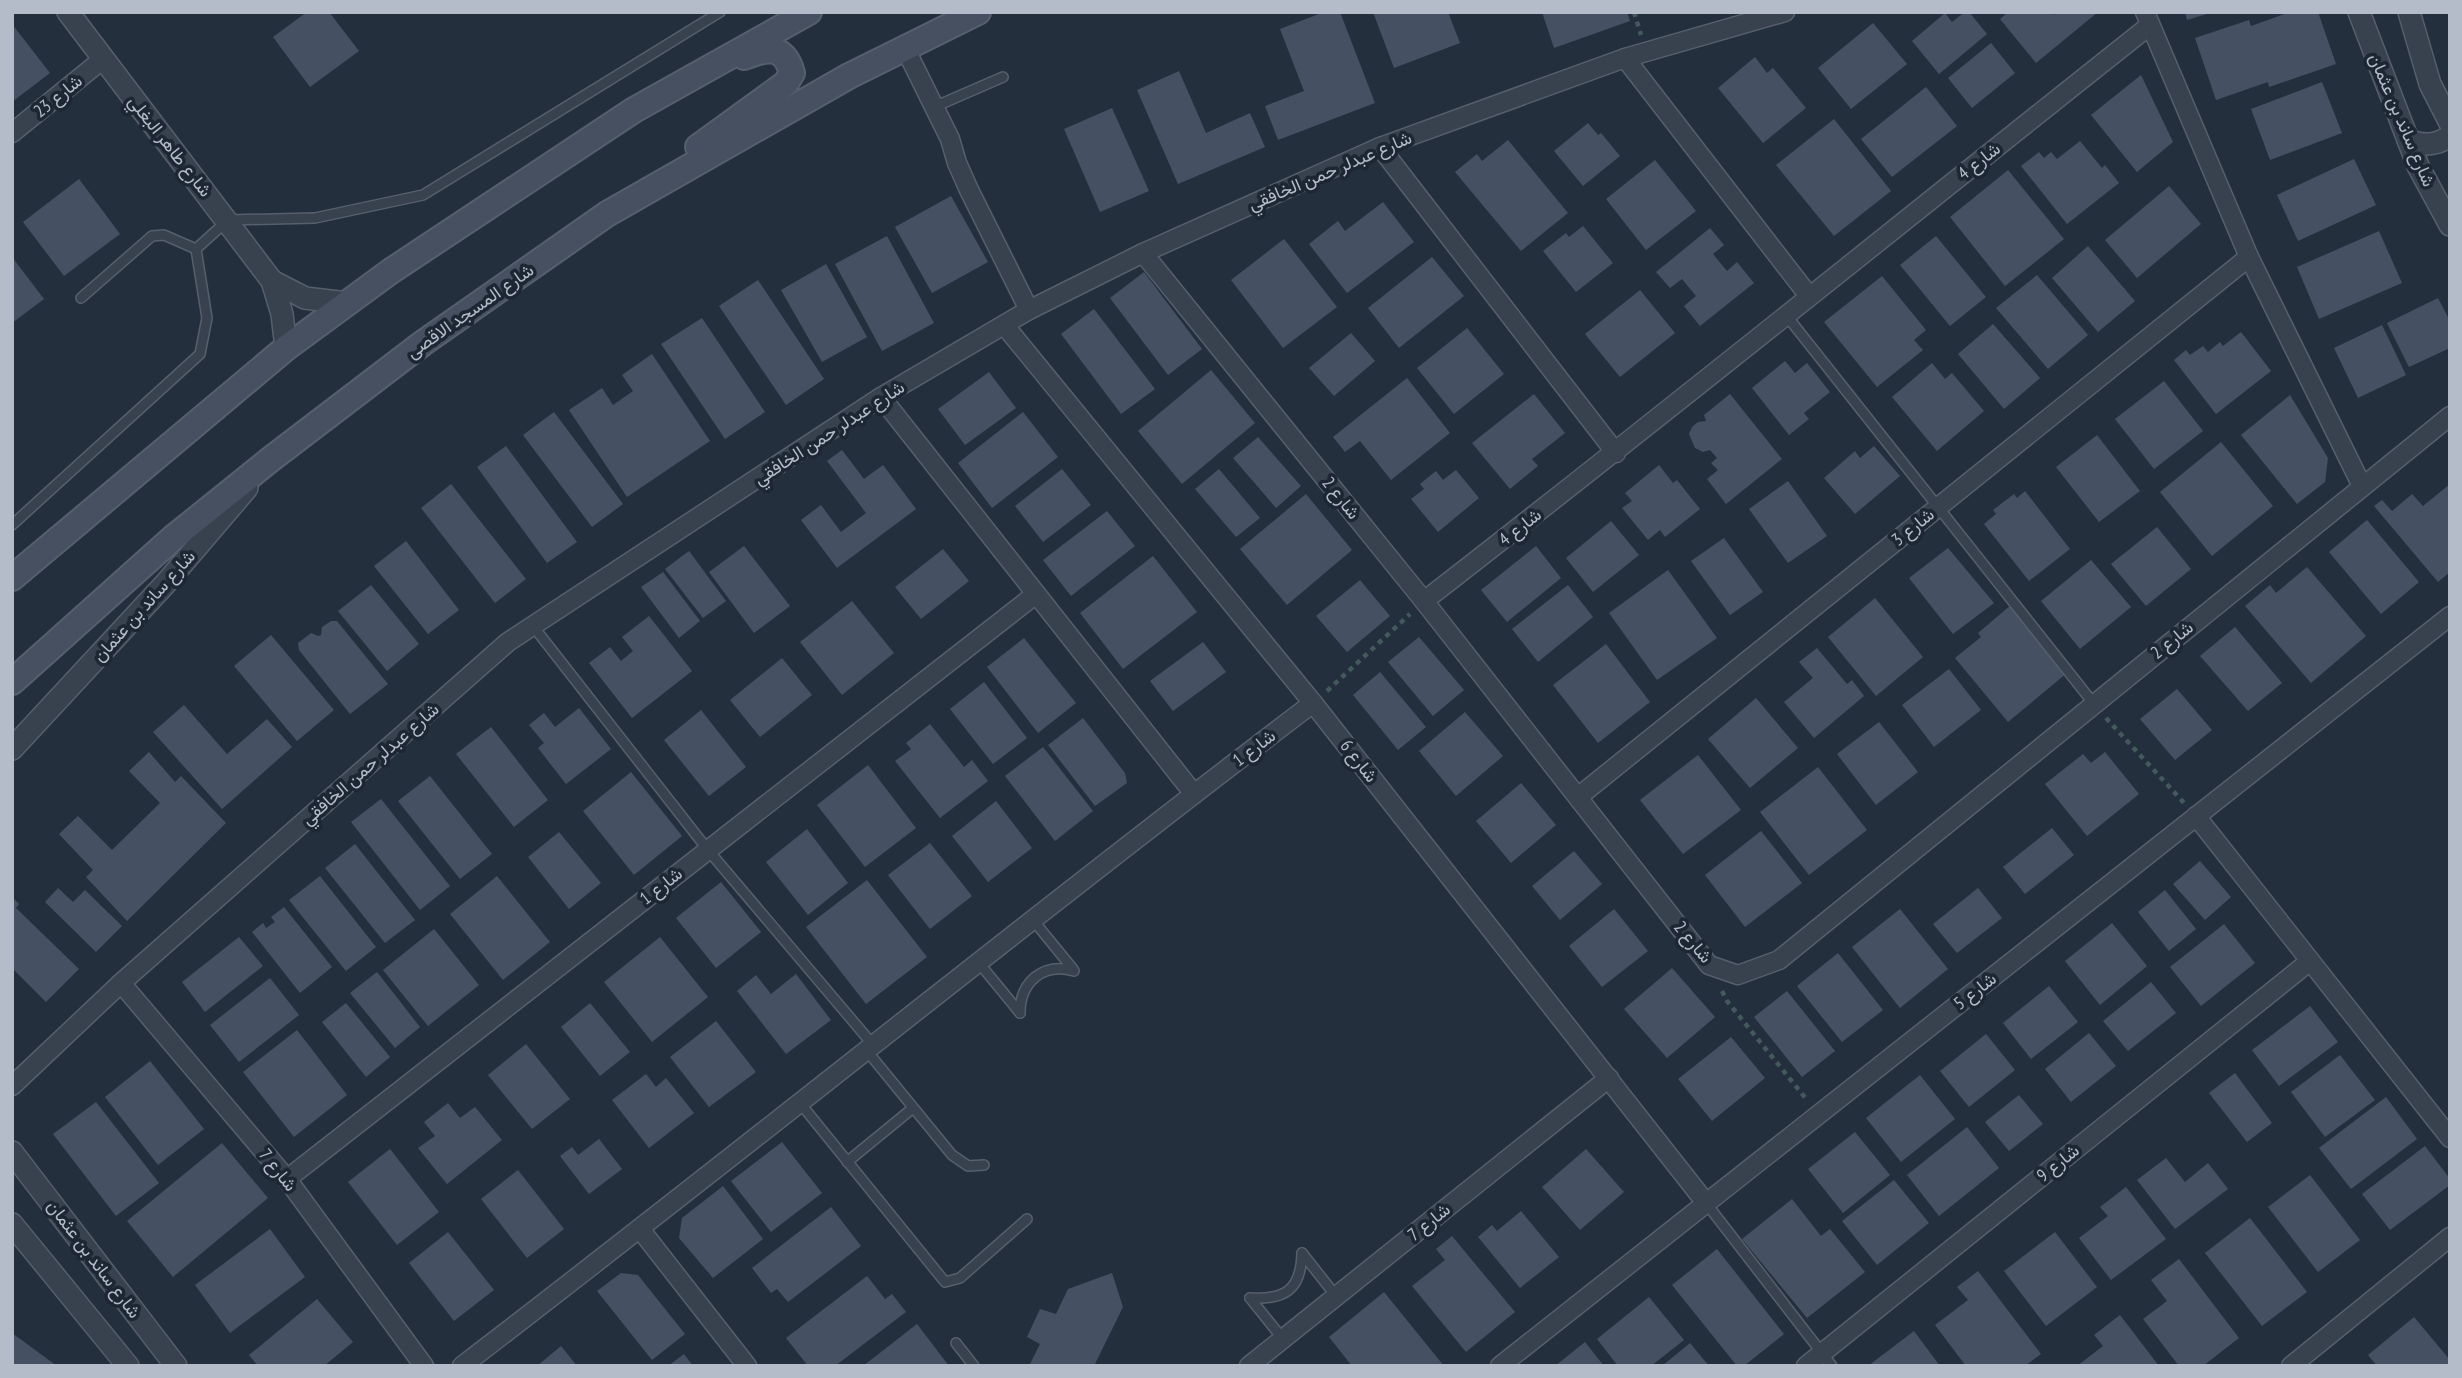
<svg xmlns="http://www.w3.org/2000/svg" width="2462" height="1378" font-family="'PT Sans Narrow',Vazirmatn,sans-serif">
  <rect width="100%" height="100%" fill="#242f3e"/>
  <g fill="#455162">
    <path d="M307 12H329L359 51 310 87 273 37Z"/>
    <path d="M1324 12H1340L1375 103 1278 140 1265 106 1304 91 1280 29Z"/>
    <path d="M1373 12H1448L1460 43 1394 68Z"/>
    <path d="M1542 12H1627L1630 21 1554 48Z"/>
    <path d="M1965 12H1969L1987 34 1939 74 1912 41 1945 13 1952 22Z"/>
    <path d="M2008 12H2052L2054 15 2057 12H2098L2036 63 2000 19Z"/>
    <path d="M2185 12H2210V13L2187 20Z"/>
    <path d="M2290 12H2318L2336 64 2269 87 2268 82 2216 100 2195 38 2249 20 2251 26Z"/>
    <path d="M1873 23 1907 64 1851 109 1818 68Z"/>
    <path d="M12 24 50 73 12 102Z"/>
    <path d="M1991 43 2015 73 1972 108 1948 78Z"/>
    <path d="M1755 57 1767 73 1773 68 1806 108 1763 143 1718 88Z"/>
    <path d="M1179 71 1206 133 1250 113 1265 147 1178 184 1137 90Z"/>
    <path d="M2141 75 2173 142 2137 172 2091 115Z"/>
    <path d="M2322 82 2342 133 2270 160 2251 109Z"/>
    <path d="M1926 87 1957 126 1892 177 1861 139Z"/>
    <path d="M1112 108 1149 191 1100 212 1064 129Z"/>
    <path d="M1834 119 1891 191 1834 236 1776 165Z"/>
    <path d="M1588 123 1598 135 1601 133 1620 156 1583 186 1554 151Z"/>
    <path d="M1508 140 1568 213 1521 251 1455 172 1477 154 1482 161Z"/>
    <path d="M2080 141 2102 168 2105 165 2119 183 2067 224 2021 166 2039 152 2044 158 2051 152 2057 159Z"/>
    <path d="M2354 159 2376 205 2298 241 2277 195Z"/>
    <path d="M1655 160 1696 211 1646 250 1606 199Z"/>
    <path d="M2008 170 2064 239 2005 286 1950 217Z"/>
    <path d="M79 179 120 234 64 276 23 222Z"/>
    <path d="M2169 186 2201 224 2137 278 2105 240Z"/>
    <path d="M951 196 988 262 932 293 895 227Z"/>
    <path d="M1383 202 1414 242 1347 293 1309 244 1338 221 1345 231Z"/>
    <path d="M1583 226 1613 263 1576 292 1543 251 1566 233 1569 237Z"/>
    <path d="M1710 228 1724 245 1713 254 1727 271 1737 262 1754 283 1700 326 1684 306 1696 296 1682 279 1670 288 1656 272Z"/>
    <path d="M2379 231 2402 283 2319 319 2297 267Z"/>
    <path d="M887 236 934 323 882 351 835 264Z"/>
    <path d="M1936 236 1986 297 1950 326 1900 265Z"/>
    <path d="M1284 239 1337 307 1283 348 1231 280Z"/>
    <path d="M2088 246 2135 301 2098 332 2052 278Z"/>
    <path d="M12 257 44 299 12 323Z"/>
    <path d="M1432 257 1464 296 1399 348 1368 308Z"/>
    <path d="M826 264 867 337 822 362 781 290Z"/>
    <path d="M1144 272 1202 349 1168 375 1110 298Z"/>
    <path d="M2037 275 2088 335 2048 369 1996 308Z"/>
    <path d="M1882 276 1926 330 1914 340 1923 350 1877 387 1824 322Z"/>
    <path d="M758 280 824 379 786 405 719 306Z"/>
    <path d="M1640 290 1675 333 1620 377 1585 334Z"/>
    <path d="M2438 298 2450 321V348L2409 367 2387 323Z"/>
    <path d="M1094 309 1155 389 1121 414 1061 334Z"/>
    <path d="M702 318 765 412 725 439 661 344Z"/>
    <path d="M1993 324 2040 378 2004 409 1958 354Z"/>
    <path d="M2382 325 2406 375 2358 398 2334 348Z"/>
    <path d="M1467 328 1504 374 1454 414 1417 368Z"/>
    <path d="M2241 332 2271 371 2216 414 2174 360 2186 350 2190 355 2203 346 2208 352 2220 342 2223 346Z"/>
    <path d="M1351 333 1375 361 1334 396 1309 368Z"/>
    <path d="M652 354 710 441 627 497 569 410 602 388 613 405 633 391 622 375Z"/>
    <path d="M1785 361 1795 373 1807 363 1830 392 1804 413 1809 419 1789 435 1752 388Z"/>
    <path d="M1932 363 1945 379 1952 373 1984 411 1937 451 1892 397Z"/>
    <path d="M1211 370 1255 423 1182 484 1138 431Z"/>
    <path d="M989 372 1016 408 965 445 938 409Z"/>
    <path d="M1407 378 1450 433 1391 480 1360 441 1345 452 1333 437Z"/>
    <path d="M2164 381 2203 431 2154 469 2115 419Z"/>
    <path d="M1534 394 1565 433 1532 459 1538 466 1510 489 1472 443Z"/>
    <path d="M1730 394 1782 459 1726 504 1707 479 1718 470 1711 463 1717 458 1710 450 1703 452 1695 448 1689 434 1692 427 1698 422 1706 421 1704 415Z"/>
    <path d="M2290 395 2328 458 2325 482 2297 504 2241 435Z"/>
    <path d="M554 412 623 504 592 527 523 435Z"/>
    <path d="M1023 412 1058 457 992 508 958 463Z"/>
    <path d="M2097 435 2140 491 2099 522 2056 467Z"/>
    <path d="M1258 437 1301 486 1276 508 1233 458Z"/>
    <path d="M2221 442 2273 506 2212 556 2160 492Z"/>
    <path d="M506 446 577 542 547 563 477 467Z"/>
    <path d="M1874 446 1900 476 1855 514 1824 478 1855 451 1860 458Z"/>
    <path d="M842 450 864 479 883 465 916 509 837 568 801 520 821 505 841 532 866 513 827 461Z"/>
    <path d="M1659 465 1673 483 1677 480 1700 509 1665 537 1660 530 1648 540 1622 508 1632 501 1625 493Z"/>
    <path d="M1062 469 1091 505 1043 542 1015 506Z"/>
    <path d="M1219 469 1260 518 1236 537 1195 489Z"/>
    <path d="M1456 470 1479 498 1438 532 1411 499 1424 489 1420 484 1436 471 1443 480Z"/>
    <path d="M1788 481 1827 536 1788 563 1749 509Z"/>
    <path d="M451 484 526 579 495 603 421 508Z"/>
    <path d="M2450 484V572L2438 582 2374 506 2382 500 2392 511 2412 494 2423 506Z"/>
    <path d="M2025 491 2070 549 2029 581 1984 524 1996 514 1993 510 2014 494 2017 498Z"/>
    <path d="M1306 494 1352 550 1287 605 1240 549Z"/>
    <path d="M1107 511 1135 546 1071 596 1043 560Z"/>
    <path d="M2367 520 2419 582 2381 614 2329 552Z"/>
    <path d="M1611 521 1639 555 1593 592 1566 558Z"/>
    <path d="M2157 527 2191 569 2146 606 2111 564Z"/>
    <path d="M1724 538 1763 592 1730 615 1691 561Z"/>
    <path d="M406 541 459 610 428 634 374 566Z"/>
    <path d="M744 546 790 606 754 633 709 572Z"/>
    <path d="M1536 546 1561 578 1507 622 1481 590Z"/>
    <path d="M1948 548 1994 603 1953 634 1909 578Z"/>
    <path d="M943 549 969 581 921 619 895 587Z"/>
    <path d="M689 551 726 601 703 618 665 569Z"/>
    <path d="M1153 556 1197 612 1123 669 1080 613Z"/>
    <path d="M2091 560 2131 607 2080 649 2041 601Z"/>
    <path d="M2307 567 2366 636 2311 683 2245 606 2270 585 2276 593Z"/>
    <path d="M1668 570 1717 638 1657 680 1609 613Z"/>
    <path d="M663 572 700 621 679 638 641 587Z"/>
    <path d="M1360 580 1390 616 1347 652 1316 616Z"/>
    <path d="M371 585 419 644 387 671 338 611Z"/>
    <path d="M1568 585 1593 617 1538 662 1512 629Z"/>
    <path d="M1875 598 1923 657 1876 696 1828 637Z"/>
    <path d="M852 601 894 653 842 695 800 642Z"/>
    <path d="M2011 605 2067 673 2008 722 1955 658 1981 637 1978 633Z"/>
    <path d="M649 616 692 671 632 718 589 663 610 647 621 661 633 651 622 637Z"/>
    <path d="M331 621H337L388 684 350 714 299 650 298 643 311 633 318 636 321 635 322 627Z"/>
    <path d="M2235 627 2282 683 2248 711 2200 656Z"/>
    <path d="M271 635 334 710 297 741 234 666Z"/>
    <path d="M1419 637 1464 690 1433 716 1388 662Z"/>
    <path d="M1024 638 1076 703 1038 733 987 667Z"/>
    <path d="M1203 642 1226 672 1173 711 1150 681Z"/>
    <path d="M1606 644 1650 702 1598 743 1553 685Z"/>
    <path d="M1817 648 1847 684 1852 680 1864 696 1814 738 1784 702 1813 678 1799 662Z"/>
    <path d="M782 658 812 695 760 737 730 700Z"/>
    <path d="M1949 669 1981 710 1934 747 1902 705Z"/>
    <path d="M1380 672 1426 727 1398 750 1353 695Z"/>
    <path d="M984 682 1027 738 993 764 950 709Z"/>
    <path d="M2177 689 2212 730 2175 760 2140 719Z"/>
    <path d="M1756 698 1798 748 1750 788 1708 739Z"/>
    <path d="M184 705 227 754 267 719 292 747 222 809 153 732Z"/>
    <path d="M579 708 611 749 566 784 538 748 544 743 529 725 544 713 555 727Z"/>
    <path d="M701 710 746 767 709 796 664 740Z"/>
    <path d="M1465 712 1503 756 1456 796 1419 751Z"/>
    <path d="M1083 718 1125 773 1127 783 1095 806 1048 745Z"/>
    <path d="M1879 722 1918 772 1876 805 1837 754Z"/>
    <path d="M930 724 964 767 972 760 988 781 940 818 895 761 911 749 906 743Z"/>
    <path d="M491 727 548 800 514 827 456 754Z"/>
    <path d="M1043 747 1093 811 1055 841 1005 776Z"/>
    <path d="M149 752 175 782 181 776 226 823 127 921 86 877 93 870 59 834 78 816 112 850 160 803 129 771Z"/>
    <path d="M2105 752 2139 794 2087 836 2045 784 2083 754 2091 763Z"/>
    <path d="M1698 755 1741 810 1683 854 1640 800Z"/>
    <path d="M868 765 916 828 865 867 817 805Z"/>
    <path d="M1818 767 1867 830 1809 875 1760 812Z"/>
    <path d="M631 772 682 836 634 875 583 811Z"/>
    <path d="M430 776 492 854 460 879 398 801Z"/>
    <path d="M1521 783 1556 825 1511 863 1476 821Z"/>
    <path d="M381 799 450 886 420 910 351 822Z"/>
    <path d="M996 801 1032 848 988 882 952 836Z"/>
    <path d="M2052 828 2074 855 2025 894 2003 867Z"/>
    <path d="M807 829 848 883 808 915 766 862Z"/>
    <path d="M1761 831 1802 883 1745 927 1705 875Z"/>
    <path d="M559 832 601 883 569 909 528 857Z"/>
    <path d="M930 843 972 896 930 929 888 875Z"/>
    <path d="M355 844 415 920 385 943 325 868Z"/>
    <path d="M1574 851 1602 884 1560 920 1532 886Z"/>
    <path d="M2200 861 2231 897 2205 920 2173 884Z"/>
    <path d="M320 876 376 947 346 971 289 900Z"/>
    <path d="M497 876 550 942 503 980 450 914Z"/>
    <path d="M867 880 927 957 866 1004 806 927Z"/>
    <path d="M721 882 761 932 716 968 676 918Z"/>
    <path d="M58 888 73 902 85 890 122 926 96 952 45 902Z"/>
    <path d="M1978 888 2002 918 1957 953 1933 924Z"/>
    <path d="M2165 890 2196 929 2169 951 2138 912Z"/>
    <path d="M12 897 19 904 16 908 79 969 46 1002 12 968Z"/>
    <path d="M284 907 332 967 300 993 252 932 263 923 266 928 275 922 271 917Z"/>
    <path d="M1614 909 1648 951 1602 987 1569 946Z"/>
    <path d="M1900 909 1948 969 1900 1008 1852 947Z"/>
    <path d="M2112 923 2147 966 2100 1005 2065 961Z"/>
    <path d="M2224 924 2255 963 2201 1006 2170 967Z"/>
    <path d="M434 929 479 985 428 1026 383 970Z"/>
    <path d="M239 937 263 966 205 1012 182 982Z"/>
    <path d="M660 937 708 997 652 1042 604 982Z"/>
    <path d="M1838 953 1883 1010 1842 1042 1797 986Z"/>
    <path d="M1672 968 1715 1017 1667 1058 1624 1009Z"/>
    <path d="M377 972 420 1027 395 1048 350 993Z"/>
    <path d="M796 974 831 1020 786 1054 737 991 756 975 771 994Z"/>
    <path d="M270 978 299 1015 239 1062 210 1025Z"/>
    <path d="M2151 982 2176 1013 2128 1051 2103 1021Z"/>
    <path d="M2049 986 2078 1022 2031 1059 2003 1023Z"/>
    <path d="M1787 991 1835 1051 1802 1077 1754 1017Z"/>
    <path d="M346 1003 390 1057 366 1077 322 1022Z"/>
    <path d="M590 1003 630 1052 600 1076 561 1027Z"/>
    <path d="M2310 1006 2338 1042 2279 1086 2252 1050Z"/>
    <path d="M716 1021 756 1072 709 1107 670 1057Z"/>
    <path d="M297 1030 347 1095 294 1137 243 1072Z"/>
    <path d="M2089 1033 2116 1066 2071 1102 2045 1069Z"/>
    <path d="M1986 1034 2015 1070 1969 1107 1940 1071Z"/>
    <path d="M1731 1037 1765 1078 1712 1121 1678 1079Z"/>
    <path d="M526 1044 570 1099 532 1129 488 1075Z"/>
    <path d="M2340 1055 2375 1100 2325 1137 2291 1092Z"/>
    <path d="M150 1061 204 1129 158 1165 105 1097Z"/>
    <path d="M2235 1073 2272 1123 2247 1142 2209 1093Z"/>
    <path d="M646 1074 656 1087 666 1078 694 1113 649 1148 612 1100Z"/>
    <path d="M1920 1075 1955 1119 1901 1162 1866 1118Z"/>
    <path d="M2019 1095 2043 1124 2009 1151 1985 1122Z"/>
    <path d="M2386 1097 2417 1139 2351 1189 2319 1148Z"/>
    <path d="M96 1102 159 1183 116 1216 53 1134Z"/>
    <path d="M448 1103 460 1118 475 1107 502 1140 447 1184 418 1148 435 1136 424 1122Z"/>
    <path d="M1967 1127 1999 1168 1939 1216 1907 1175Z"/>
    <path d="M1855 1132 1890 1175 1843 1213 1808 1169Z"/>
    <path d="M599 1139 622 1169 589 1194 560 1156 572 1147 578 1155Z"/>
    <path d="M782 1142 822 1193 771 1232 731 1181Z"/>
    <path d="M222 1143 268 1198 173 1277 127 1221Z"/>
    <path d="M2425 1146 2450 1179V1185L2390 1230 2362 1194Z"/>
    <path d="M390 1149 439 1212 397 1245 348 1182Z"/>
    <path d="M1586 1149 1624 1192 1580 1230 1542 1187Z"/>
    <path d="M2166 1158 2185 1182 2208 1163 2228 1189 2175 1229 2137 1180Z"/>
    <path d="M518 1170 564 1229 527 1258 481 1199Z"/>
    <path d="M2310 1175 2360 1240 2318 1272 2268 1207Z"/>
    <path d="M1894 1180 1929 1223 1877 1265 1842 1221Z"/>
    <path d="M723 1186 763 1239 713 1278 679 1238 682 1218Z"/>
    <path d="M2126 1187 2166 1239 2111 1280 2079 1238 2108 1216 2100 1207Z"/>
    <path d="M1792 1199 1821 1236 1830 1229 1865 1272 1807 1318 1742 1239Z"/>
    <path d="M831 1207 861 1246 788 1302 777 1289 771 1293 752 1268Z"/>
    <path d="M1521 1211 1559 1257 1520 1288 1478 1237 1492 1225 1497 1231Z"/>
    <path d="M2250 1218 2307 1292 2262 1326 2205 1253Z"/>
    <path d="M270 1229 305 1277 230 1333 195 1285Z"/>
    <path d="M448 1232 494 1290 454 1321 409 1263Z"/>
    <path d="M2055 1232 2097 1287 2046 1326 2004 1271Z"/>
    <path d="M1452 1236 1515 1312 1466 1352 1412 1286 1445 1260 1436 1249Z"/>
    <path d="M1717 1249 1784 1334 1744 1366H1737L1672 1285Z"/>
    <path d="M2179 1259 2239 1338 2203 1366H2179L2143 1319 2167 1301 2151 1280Z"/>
    <path d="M1978 1271 2041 1354 2025 1366H1966L1935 1325 1968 1300 1957 1287Z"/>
    <path d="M621 1273 638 1275 685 1334 652 1360 597 1291Z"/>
    <path d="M1112 1273 1123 1307 1094 1366H1029L1040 1344 1027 1337 1040 1309 1056 1314 1068 1289Z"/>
    <path d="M867 1276 885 1299 892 1294 906 1312 835 1366H808L786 1338Z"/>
    <path d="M1384 1292 1444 1366H1352L1329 1337Z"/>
    <path d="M1649 1297 1684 1340 1651 1366H1618L1597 1339Z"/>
    <path d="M317 1299 353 1342 324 1366H258L249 1355Z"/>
    <path d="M2120 1315 2159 1366H2077L2103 1346 2094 1335Z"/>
    <path d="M2414 1317 2450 1360V1366H2377L2368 1355Z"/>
    <path d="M917 1324 949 1366H863Z"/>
    <path d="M1914 1331 1940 1366H1868Z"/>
    <path d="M12 1333 57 1366H12Z"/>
    <path d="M1585 1342 1604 1366H1555Z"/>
    <path d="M1690 1343 1709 1366H1662Z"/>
    <path d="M561 1346 577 1366H537Z"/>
    <path d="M684 1354 693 1366H668Z"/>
  </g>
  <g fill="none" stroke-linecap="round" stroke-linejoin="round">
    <defs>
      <g id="service">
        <path d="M934 107 1003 77"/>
        <path d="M81 298 152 236 164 235 196 249"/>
        <path d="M1786 315 2094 704"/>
        <path d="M12 525 200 354 207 318 196 249 228 220 315 218 423 195 720 12"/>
        <path d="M533 626 708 850 874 1046"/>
        <path d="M1033 920 1073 969"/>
        <path d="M979 963 1020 1013"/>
        <path d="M1020 1013C1020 982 1043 962 1074 971"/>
        <path d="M867 1051 952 1155 968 1166 984 1165"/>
        <path d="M800 1103 945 1282 960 1278 1027 1219"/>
        <path d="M847 1162 913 1108"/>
        <path d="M1706 1203 1832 1366"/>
        <path d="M1302 1253 1336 1296"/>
        <path d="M1250 1298C1285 1300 1301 1290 1302 1253"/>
        <path d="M1250 1298 1283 1339"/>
        <path d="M956 1343 974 1366"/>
      </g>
      <g id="minor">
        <path d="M2145 12 2249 257 2362 486"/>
        <path d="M906 50 950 139 957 163 969 190 1029 310"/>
        <path d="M1625 58 1809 296"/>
        <path d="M12 133 103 59"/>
        <path d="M1380 147 1616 453"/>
        <path d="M1143 253 1424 601 1709 965 1738 975 1779 960 2450 416"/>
        <path d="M1005 326 1313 703 1706 1203"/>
        <path d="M881 397 1194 794"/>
        <path d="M1424 601C1668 412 1907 218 2149 26"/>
        <path d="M1578 797 2249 257"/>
        <path d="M2196 816 2450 1138"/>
        <path d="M121 983 287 1179 424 1366"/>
        <path d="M12 1086 121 983 508 642 881 397 1029 310 1143 253 1380 147 1625 58 1785 12"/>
        <path d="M287 1179 1036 594"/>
        <path d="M640 1229 747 1366"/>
        <path d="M462 1366C748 1147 1027 920 1313 703"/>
        <path d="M1249 1366 1609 1078"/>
        <path d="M1500 1366 2450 616"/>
        <path d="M1806 1366 2310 961"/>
        <path d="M2291 1366 2450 1237"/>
      </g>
      <g id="tertiary">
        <path d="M68 12 272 281 282 314 286 348"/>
        <path d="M2359 12 2418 166 2450 225"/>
        <path d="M2409 12 2430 84 2450 123"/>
        <path d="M2408 140C2423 146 2436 146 2450 136"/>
        <path d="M272 281 305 298 347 303"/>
        <path d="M12 749 166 583 247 488"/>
        <path d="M12 1152 176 1366"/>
        <path d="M12 1224 128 1366"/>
      </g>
      <g id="secondary">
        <path d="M698 147 786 83 792 73C784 44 767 48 744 57"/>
        <path d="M12 578 286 348 391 271 634 110 809 12"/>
        <path d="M12 682 174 537 271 459 423 343 607 214 849 76 978 12"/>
      </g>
    </defs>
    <use href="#service" stroke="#565f6c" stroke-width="12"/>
    <use href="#minor" stroke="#565f6c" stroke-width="21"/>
    <use href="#tertiary" stroke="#565f6c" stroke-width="24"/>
    <use href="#secondary" stroke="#565f6c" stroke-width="28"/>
    <g stroke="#44595c" stroke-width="4.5" stroke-dasharray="5 5" stroke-linecap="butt">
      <path d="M1634 12 1641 35"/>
      <path d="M1327 691 1410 614"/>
      <path d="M2106 718 2185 804"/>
      <path d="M1722 991 1727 1001 1807 1100"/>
    </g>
    <use href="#service" stroke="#38414e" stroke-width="9"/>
    <use href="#minor" stroke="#38414e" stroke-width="18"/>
    <use href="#tertiary" stroke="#38414e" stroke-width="21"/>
    <use href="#secondary" stroke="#465061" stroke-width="24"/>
  </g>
  <g text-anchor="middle" stroke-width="7" stroke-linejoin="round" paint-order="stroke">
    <g font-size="18" fill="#b4bcc9" stroke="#1d2633">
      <text transform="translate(58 96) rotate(-39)" y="6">شارع 23</text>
      <text transform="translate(2402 120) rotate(67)" y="6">شارع ساند بن عثمان</text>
      <text transform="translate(170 146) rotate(52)" y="6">شارع طاهر البغلي</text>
      <text transform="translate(1979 161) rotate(-38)" y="6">شارع 4</text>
      <text transform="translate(1330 171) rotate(-23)" y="6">شارع عبدلر حمن الخافقي</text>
      <text transform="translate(470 311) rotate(-35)" y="6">شارع المسجد الاقصى</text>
      <text transform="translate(829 433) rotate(-33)" y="6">شارع عبدلر حمن الخافقي</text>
      <text transform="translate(1341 498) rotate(51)" y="6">شارع 2</text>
      <text transform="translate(1520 527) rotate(-38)" y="6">شارع 4</text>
      <text transform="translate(1913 527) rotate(-39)" y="6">شارع 3</text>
      <text transform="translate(144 606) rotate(-48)" y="6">شارع ساند بن عثمان</text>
      <text transform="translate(2172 640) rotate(-39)" y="6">شارع 2</text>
      <text transform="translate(1254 748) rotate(-37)" y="6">شارع 1</text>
      <text transform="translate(1359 761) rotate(52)" y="6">شارع 6</text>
      <text transform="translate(370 764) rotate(-41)" y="6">شارع عبدلر حمن الخافقي</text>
      <text transform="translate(661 886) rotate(-38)" y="6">شارع 1</text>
      <text transform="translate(1693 942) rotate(50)" y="6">شارع 2</text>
      <text transform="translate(1975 991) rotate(-38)" y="6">شارع 5</text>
      <text transform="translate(2058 1163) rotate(-39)" y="6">شارع 9</text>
      <text transform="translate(278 1170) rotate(51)" y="6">شارع 7</text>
      <text transform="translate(1429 1222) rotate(-39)" y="6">شارع 7</text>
      <text transform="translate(94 1259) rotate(53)" y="6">شارع ساند بن عثمان</text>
    </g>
  </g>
  <rect width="2462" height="1378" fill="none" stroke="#b4bcc9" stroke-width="28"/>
</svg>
